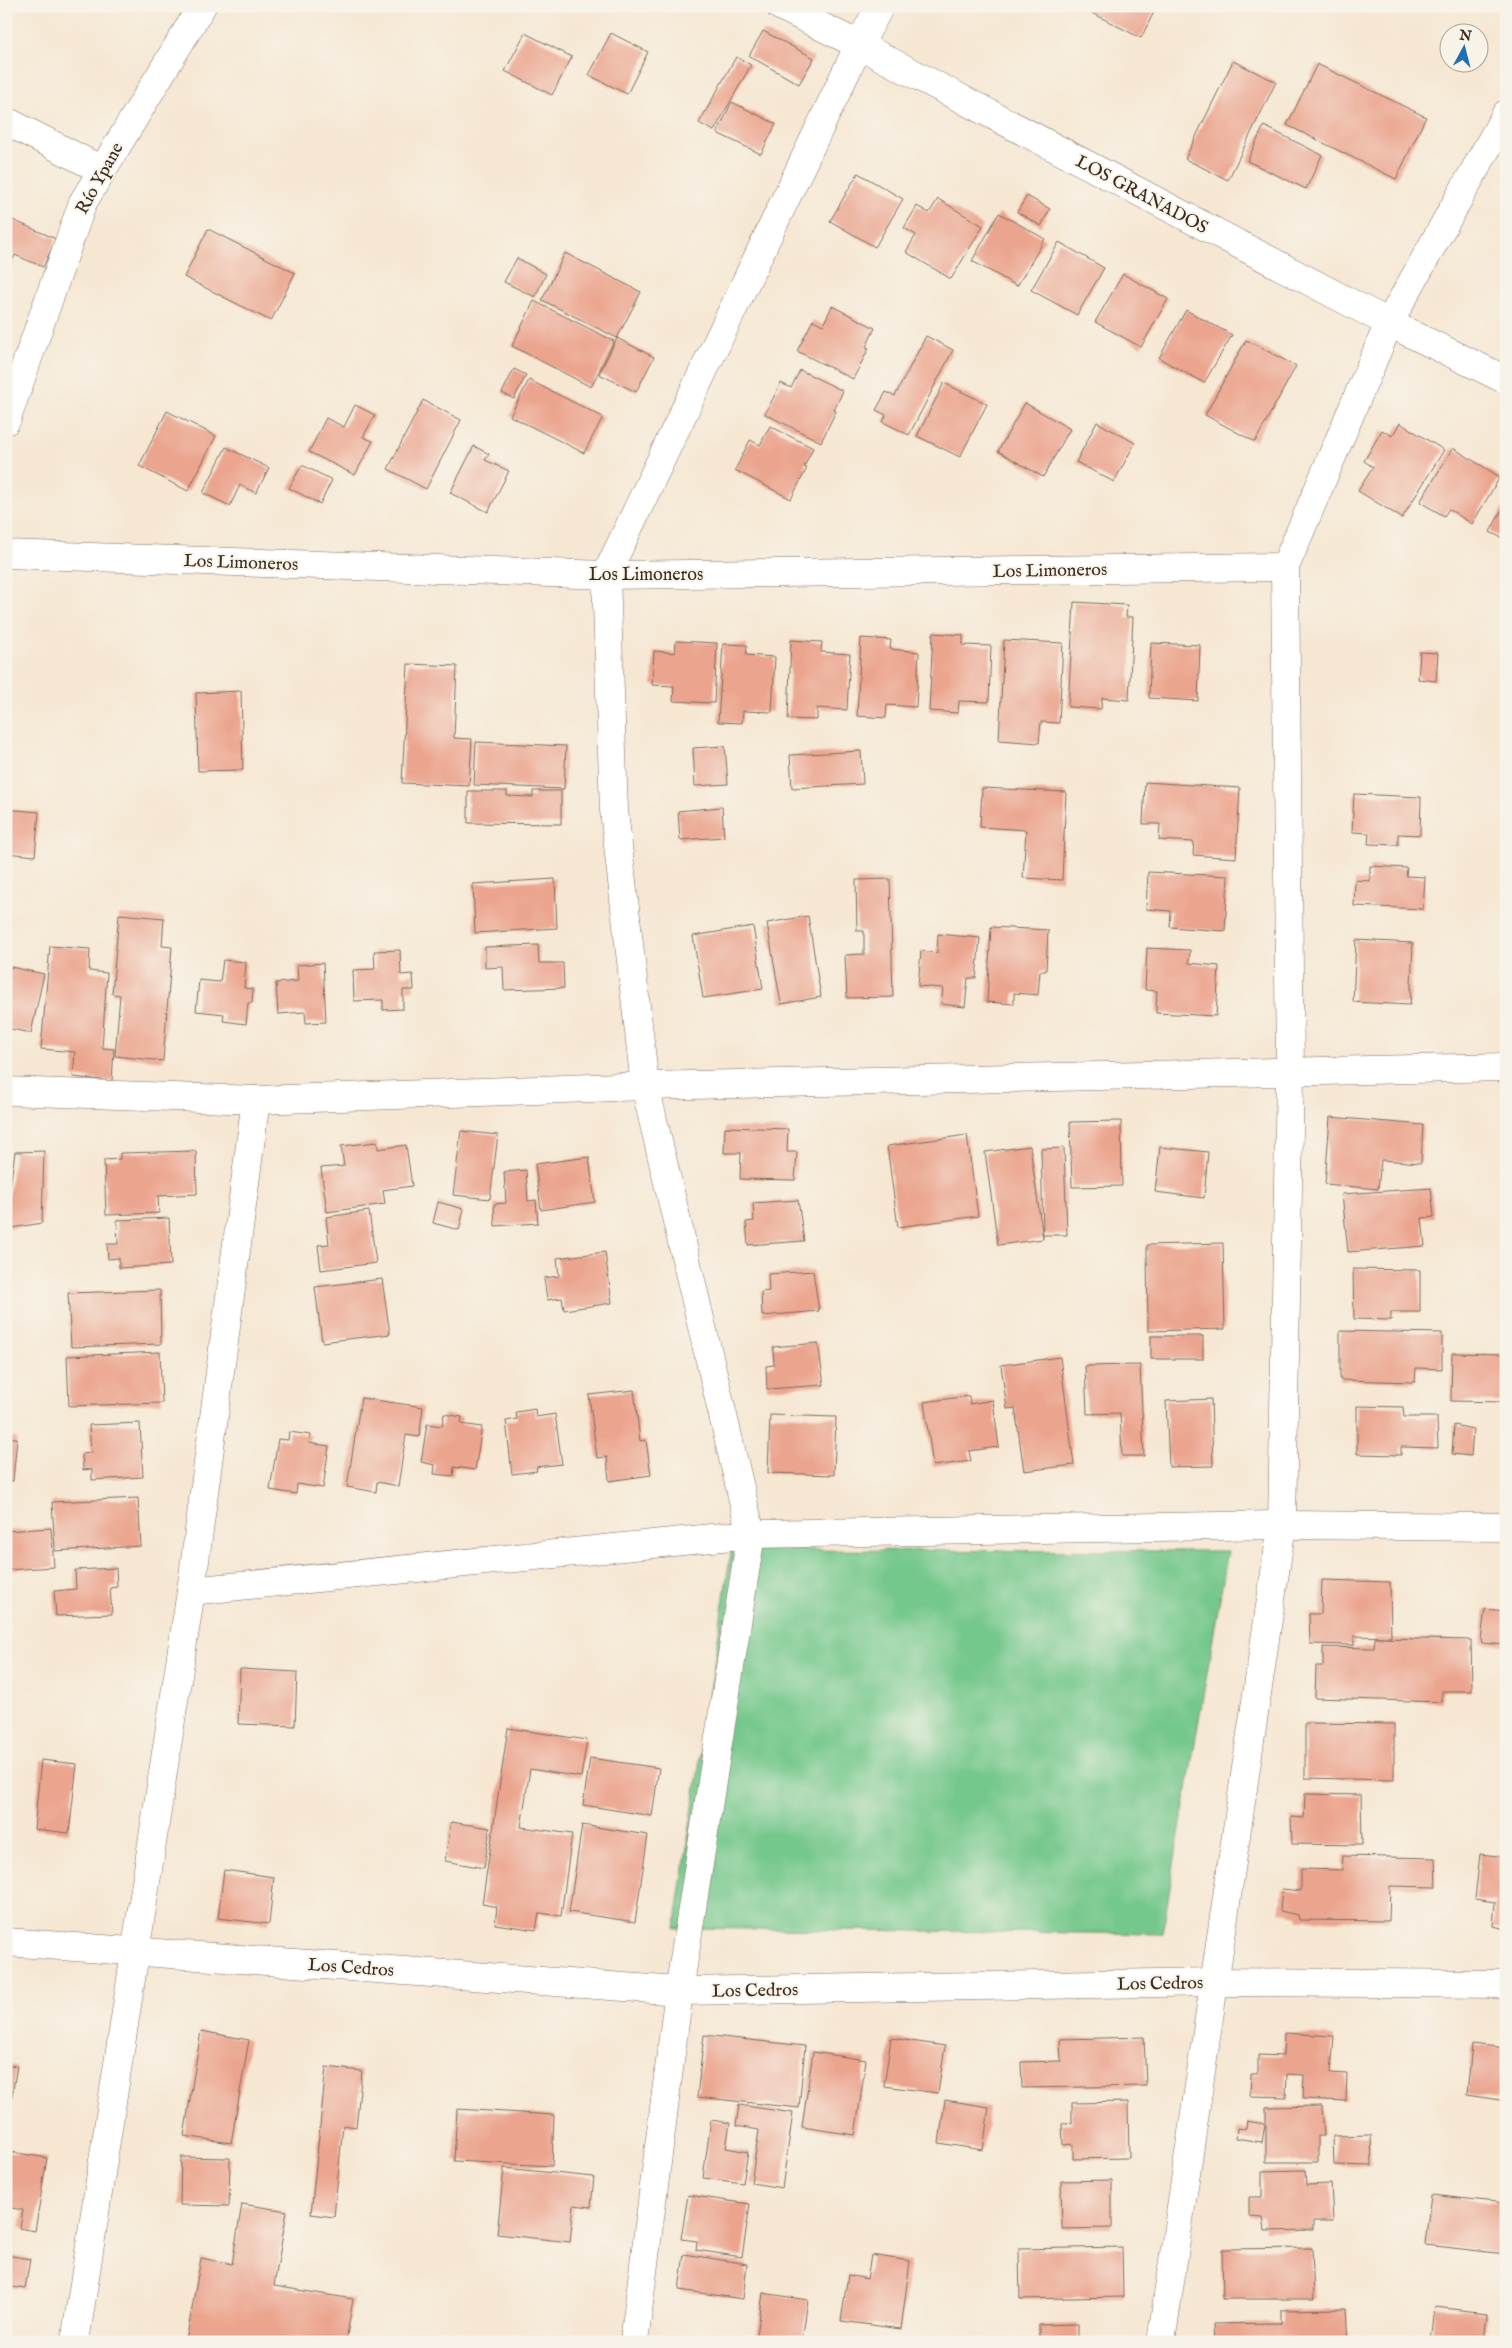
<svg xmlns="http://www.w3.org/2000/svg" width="1512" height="2348" font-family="'IM FELL English',serif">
  <rect width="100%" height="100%" fill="#f7f3e8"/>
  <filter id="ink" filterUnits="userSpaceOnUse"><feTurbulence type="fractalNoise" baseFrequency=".02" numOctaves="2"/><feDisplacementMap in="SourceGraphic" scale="10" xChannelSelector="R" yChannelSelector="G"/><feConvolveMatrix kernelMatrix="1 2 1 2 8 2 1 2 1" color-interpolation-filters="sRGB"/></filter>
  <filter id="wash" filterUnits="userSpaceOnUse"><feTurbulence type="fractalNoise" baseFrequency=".0096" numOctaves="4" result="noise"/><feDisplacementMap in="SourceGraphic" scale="20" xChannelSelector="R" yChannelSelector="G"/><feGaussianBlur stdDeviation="1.12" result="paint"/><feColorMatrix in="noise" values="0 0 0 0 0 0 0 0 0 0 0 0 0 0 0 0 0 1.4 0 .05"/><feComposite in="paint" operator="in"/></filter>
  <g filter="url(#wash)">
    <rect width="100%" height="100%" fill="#f6e7d3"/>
    <path fill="#74c88c" stroke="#587955" d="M731 1550 1228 1551 1162 1934 675 1928Z"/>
    <g id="blocks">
      <g fill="#eba48e">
        <path d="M1078 6H1157L1141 38Z"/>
        <path d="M763 31 814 58 799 84 749 56Z"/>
        <path d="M525 33 572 57 552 95 505 71Z"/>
        <path d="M611 33 648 52 627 94 589 75Z"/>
        <path d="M736 57 751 65 714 131 699 123Z"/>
        <path d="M1233 61 1276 82 1228 180 1185 159Z"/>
        <path d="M1317 64 1426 117 1396 179 1287 125Z"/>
        <path d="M732 102 776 124 761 154 717 133Z"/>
        <path d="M1264 126 1322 155 1306 189 1247 161Z"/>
        <path d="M858 173 903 199 875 247 830 221Z"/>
        <path d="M1027 196 1050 209 1041 226 1017 212Z"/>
        <path d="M938 199 983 226 951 279 906 252 916 235 904 228 917 206 929 213Z"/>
        <path d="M999 213 1045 239 1017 286 972 261Z"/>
        <path d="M6 217 56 239 43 267 15 255 6 275Z"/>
        <path d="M208 229 295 273 271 321 184 277Z"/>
        <path d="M1059 242 1104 268 1077 315 1031 290Z"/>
        <path d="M565 253 641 292 617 338 542 300Z"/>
        <path d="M517 258 546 274 535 297 504 282Z"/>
        <path d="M1123 274 1168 299 1141 347 1095 322Z"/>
        <path d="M534 301 614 341 591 387 512 346Z"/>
        <path d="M832 306 875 328 866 347 869 348 853 379 797 351 813 320 823 325Z"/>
        <path d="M1186 310 1232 335 1204 383 1159 358Z"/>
        <path d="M926 336 953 350 909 435 883 422 886 415 876 410 886 392 895 396Z"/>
        <path d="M617 338 654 357 636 392 599 374Z"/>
        <path d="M1246 340 1296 366 1255 442 1205 415Z"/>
        <path d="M514 369 526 375 514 399 502 393Z"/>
        <path d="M800 370 843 391 834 410 836 411 821 442 765 414 781 383 791 388Z"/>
        <path d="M529 380 603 417 584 453 510 416Z"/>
        <path d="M944 383 987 404 960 457 917 436Z"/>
        <path d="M423 400 461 420 426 489 388 469Z"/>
        <path d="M1025 403 1070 429 1043 477 998 451Z"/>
        <path d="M355 405 375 415 363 437 373 441 355 475 309 452 326 418 344 427Z"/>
        <path d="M167 411 216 436 188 491 139 466Z"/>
        <path d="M1097 422 1135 443 1114 482 1076 462Z"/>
        <path d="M1400 423 1444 450 1402 518 1358 491 1373 467 1364 461 1382 430 1392 436Z"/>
        <path d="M770 426 813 448 804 467 807 468 791 499 735 470 750 440 760 445Z"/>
        <path d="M474 446 489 454 485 460 509 471 488 512 450 493Z"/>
        <path d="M226 447 269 468 256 493 240 485 230 506 203 493Z"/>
        <path d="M1453 448 1500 477 1472 524 1449 509 1444 516 1420 502Z"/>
        <path d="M302 465 332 480 320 504 289 488Z"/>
        <path d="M1506 502V540L1490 532Z"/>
        <path d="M1074 602 1127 605 1126 617H1133L1129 700 1102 698 1101 709 1068 707Z"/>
        <path d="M933 633 963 635V645L991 646 989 702 959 701 958 713 929 711Z"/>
        <path d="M861 638 891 640 890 649 919 652 916 707 887 705 886 718 857 716Z"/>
        <path d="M791 640 822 642 821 652 850 654 847 710 817 708V720L788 719Z"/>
        <path d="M1004 640 1063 643 1059 723 1041 722 1039 743 999 740Z"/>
        <path d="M676 641 717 643 714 703 673 701 674 686 652 685 654 651 675 653Z"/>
        <path d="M1151 643 1200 645 1198 701 1149 698Z"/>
        <path d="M723 644 747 645 746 655 775 657 772 712 743 711 742 723 718 722Z"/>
        <path d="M1420 652 1438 653 1436 681 1418 679Z"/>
        <path d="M408 664 457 666 454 738 472 739 469 786 402 783Z"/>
        <path d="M241 691 243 770 198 771 196 693Z"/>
        <path d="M476 742 566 746 564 789 474 785Z"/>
        <path d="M725 746 728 784 695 786 693 748Z"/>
        <path d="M861 751 863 784 792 788 790 755Z"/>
        <path d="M1145 782 1240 788 1236 858 1193 855 1194 842 1159 840 1160 824H1143Z"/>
        <path d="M982 788 1066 792 1062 880 1023 878 1026 830 980 827Z"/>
        <path d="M468 791H507V796L533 797V791H561V824L468 823Z"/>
        <path d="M1354 794 1421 797 1420 835 1398 834V845L1368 844 1369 833 1352 832Z"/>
        <path d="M722 807 724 837 680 840 678 811Z"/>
        <path d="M6 809 39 812 35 856 6 853Z"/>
        <path d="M1370 866 1407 868 1406 876 1425 877 1423 909 1354 906 1355 880 1370 881Z"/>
        <path d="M1148 872 1228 876 1225 931 1170 927 1171 911 1146 909Z"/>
        <path d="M555 879 557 928 475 933 473 884Z"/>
        <path d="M890 879 893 997 847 998 845 955 864 954V931H857L856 880Z"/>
        <path d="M119 914 164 918 162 946 172 947 163 1061 115 1056 120 995 112 994Z"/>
        <path d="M808 916 821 997 781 1004 767 923Z"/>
        <path d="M753 926 763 989 703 998 693 936Z"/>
        <path d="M991 927 1048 930 1046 971H1040L1038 995 1014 993V1004L987 1002Z"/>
        <path d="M938 934 980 938 976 978H968L965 1007 941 1004 943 988 918 986 921 951 937 953Z"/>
        <path d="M1356 940 1413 943 1410 1005 1353 1002Z"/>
        <path d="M538 945 539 963H563L564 988 504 990 503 967 485 968V947Z"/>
        <path d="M50 946 90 949 89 971 107 973 102 1048 114 1049 112 1081 73 1077 75 1052 41 1049Z"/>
        <path d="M1147 948 1190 950 1189 963 1219 966 1216 1016 1156 1013 1157 991 1145 990Z"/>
        <path d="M400 950 401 975 413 974 414 990H403V1009L383 1010V1000L354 1001 353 970 375 969 374 951Z"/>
        <path d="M223 960 246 962 244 988 253 989 252 1003H248L246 1024 223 1021 224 1014 196 1011 199 980 220 982Z"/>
        <path d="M323 963 326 1022 306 1023 305 1012 278 1014 276 983 298 981 297 965Z"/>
        <path d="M6 966 44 974 31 1033 6 1028Z"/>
        <path d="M1330 1117 1423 1125 1421 1163 1381 1160 1378 1189 1325 1184Z"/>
        <path d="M1121 1121 1122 1186 1072 1187 1070 1122Z"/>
        <path d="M725 1127 788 1129 787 1152H797L795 1180 740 1179 741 1153H724Z"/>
        <path d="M461 1131 498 1135 490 1199 453 1195Z"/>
        <path d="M967 1135 978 1216 898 1227 887 1146Z"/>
        <path d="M377 1142 378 1149 406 1145 412 1186 383 1190 385 1204 327 1212 321 1168 344 1166 341 1146Z"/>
        <path d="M1030 1146 1043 1239 998 1245 985 1152Z"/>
        <path d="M1160 1147 1208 1152 1204 1198 1155 1192Z"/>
        <path d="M1064 1148 1067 1235H1043L1041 1149Z"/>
        <path d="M44 1151 42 1223 6 1229V1214L15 1152Z"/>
        <path d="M196 1151 197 1194 158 1196 159 1213 106 1215 104 1160 120 1159V1153Z"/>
        <path d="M589 1157 595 1202 541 1210 535 1164Z"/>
        <path d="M526 1170 528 1201 536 1200 538 1223 495 1226 494 1204 506 1203 504 1172Z"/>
        <path d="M1431 1188 1434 1217 1422 1218 1425 1246 1348 1252 1342 1194Z"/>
        <path d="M798 1200 804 1241 748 1245 746 1222 754 1221 753 1203Z"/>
        <path d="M438 1202 464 1209 459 1230 433 1223Z"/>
        <path d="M369 1211 376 1263 321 1270 318 1245 329 1244 326 1217Z"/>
        <path d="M169 1218 171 1265 119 1268V1258L108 1259 107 1244H118L117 1220Z"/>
        <path d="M1223 1243 1225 1329 1148 1331 1147 1245Z"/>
        <path d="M605 1252 612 1303 564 1310 562 1298 547 1300 544 1278 559 1276 557 1258Z"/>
        <path d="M1353 1269 1420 1270V1312H1391V1320L1354 1319Z"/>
        <path d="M813 1271 819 1311 762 1316 761 1292 769 1291 768 1274Z"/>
        <path d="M382 1279 390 1334 322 1342 315 1287Z"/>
        <path d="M160 1290 161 1344 71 1347 68 1293Z"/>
        <path d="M1340 1331 1442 1333V1369L1416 1368 1415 1382 1340 1380Z"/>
        <rect x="1151" y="1336" width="52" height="23"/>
        <path d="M818 1343 824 1385 767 1389 766 1366 774 1365 773 1347Z"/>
        <path d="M160 1352 162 1403 69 1406 67 1356Z"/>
        <path d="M1452 1353 1506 1354V1402L1451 1401Z"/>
        <path d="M1060 1357 1074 1465 1024 1471 1015 1408 1007 1409 1001 1365Z"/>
        <path d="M1140 1365 1144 1456H1122L1120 1413 1087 1414 1085 1366Z"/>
        <path d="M634 1390 640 1441 646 1440 651 1475 609 1481 607 1457 597 1458 589 1395Z"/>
        <path d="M969 1396 970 1404 993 1400 999 1447 969 1451 971 1461 933 1466 924 1402Z"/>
        <path d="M361 1398 423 1407 419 1437 406 1435 398 1486 377 1482 376 1492 347 1487Z"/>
        <path d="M1211 1399 1213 1466 1169 1467 1166 1401Z"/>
        <path d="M1357 1406 1403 1407 1404 1417H1437L1438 1448 1401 1447V1455L1357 1454Z"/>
        <path d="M535 1409 536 1417 555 1414 562 1464 536 1467 537 1471 512 1474 506 1421 517 1419 516 1412Z"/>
        <path d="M444 1414 462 1417 461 1424 482 1427 475 1470 454 1467 453 1476 434 1474 435 1465 421 1462 427 1424 442 1426Z"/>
        <path d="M770 1415 836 1417 834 1475 768 1473Z"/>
        <path d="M140 1423 143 1477 92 1480V1469L83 1470 82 1454 91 1453 89 1425Z"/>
        <path d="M1454 1425 1473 1429 1471 1456 1452 1454Z"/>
        <path d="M289 1432 311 1435 309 1443 329 1446 323 1488 297 1484 296 1494 270 1490 278 1439 288 1440Z"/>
        <path d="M6 1437 17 1438 13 1481 6 1480Z"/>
        <path d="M138 1498 141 1546 55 1551 52 1502Z"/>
        <path d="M51 1528 54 1567 6 1570V1531Z"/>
        <path d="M116 1568 117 1587 110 1588 112 1614 56 1616 54 1591 76 1589 75 1570Z"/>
        <path d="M1322 1580 1390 1582 1391 1637 1354 1636V1645L1310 1644 1309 1614H1321Z"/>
        <path d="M1485 1609 1506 1611V1645L1482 1643 1481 1640Z"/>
        <path d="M1375 1638 1471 1640 1472 1691H1442V1702L1315 1698 1316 1666H1323V1647L1374 1648Z"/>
        <path d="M240 1669 297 1672 295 1726 238 1724Z"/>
        <path d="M1305 1723 1394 1724V1780L1305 1778Z"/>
        <path d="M508 1728 587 1740 581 1777 530 1769 521 1827 572 1834 561 1916 539 1913 536 1930 495 1924 497 1907 482 1904Z"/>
        <path d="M590 1758 659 1768 652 1816 583 1805Z"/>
        <path d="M41 1760 77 1764 69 1833 34 1829Z"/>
        <path d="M1305 1794 1361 1795 1362 1845 1292 1844 1291 1817 1304 1818Z"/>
        <path d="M451 1822 490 1828 484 1868 445 1861Z"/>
        <path d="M582 1825 648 1835 635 1922 569 1912Z"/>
        <path d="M1480 1854 1506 1857V1929L1493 1926 1495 1902 1475 1899Z"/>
        <path d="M1343 1856 1435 1858 1436 1887 1390 1886 1389 1921 1299 1920 1298 1915 1280 1911 1282 1889 1301 1891V1869L1342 1870Z"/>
        <path d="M224 1870 274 1877 269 1924 218 1918Z"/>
        <path d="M201 2031 249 2040 231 2143 184 2136Z"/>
        <path d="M1284 2033 1334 2036 1331 2073 1347 2074 1346 2101 1303 2099 1304 2075 1287 2074 1286 2097 1250 2096 1251 2074H1258V2055L1283 2056Z"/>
        <path d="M704 2035 805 2046 799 2108 697 2097Z"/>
        <path d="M1144 2037 1146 2086 1022 2088 1021 2062 1061 2061 1060 2039Z"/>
        <path d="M891 2038 945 2046 938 2093 884 2086Z"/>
        <path d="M1472 2044 1506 2048V2101L1467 2095Z"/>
        <path d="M813 2052 866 2060 855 2135 802 2127Z"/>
        <path d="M6 2065 17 2066 7 2125H6Z"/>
        <path d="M326 2067 362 2071 356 2127 343 2125 334 2217 311 2214Z"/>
        <path d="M945 2100 989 2107 983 2150 939 2143Z"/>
        <path d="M1128 2102 1129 2158 1073 2159V2144L1063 2145 1062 2124 1072 2123V2103Z"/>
        <path d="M739 2105 793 2113 782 2188 751 2183 759 2130 736 2126Z"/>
        <path d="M1322 2106 1324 2136H1318V2162H1266V2107Z"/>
        <path d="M457 2109 554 2115 552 2166 454 2161Z"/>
        <path d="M711 2120 730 2123 726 2148 748 2152 743 2183 703 2178Z"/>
        <path d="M1247 2121 1265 2124 1262 2142 1236 2138 1237 2128 1246 2129Z"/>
        <path d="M1371 2135 1372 2166 1334 2165 1333 2136Z"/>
        <path d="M6 2151 47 2158 35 2231 20 2228 23 2210 6 2207Z"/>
        <path d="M181 2157 230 2158 229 2206 180 2205Z"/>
        <path d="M504 2168 594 2177 591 2207 574 2205 570 2242 497 2234Z"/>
        <path d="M1305 2170 1306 2185 1331 2184 1333 2221H1313V2230L1265 2231 1263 2217 1249 2216V2197H1262V2171Z"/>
        <path d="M1112 2180V2228L1062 2229 1061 2181Z"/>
        <path d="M688 2195 750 2204 742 2257 696 2250 697 2241 681 2239Z"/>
        <path d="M1431 2195 1506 2203V2254L1426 2245 1425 2244Z"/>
        <path d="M242 2204 287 2211 274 2286 353 2299 346 2342H186L201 2258 232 2264Z"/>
        <path d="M1122 2247 1123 2297 1020 2299 1019 2249Z"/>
        <path d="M1312 2248 1314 2299H1223L1222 2249Z"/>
        <path d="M684 2254 747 2264 743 2299 679 2290Z"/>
        <path d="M6 2255 30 2259 25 2289 6 2286Z"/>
        <path d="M871 2255 910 2261 901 2329 841 2321 848 2275 867 2279Z"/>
        <path d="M763 2293 808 2300 802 2342H756Z"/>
        <path d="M1435 2307 1486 2313 1487 2315 1484 2342H1431Z"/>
        <path d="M1347 2309 1349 2342H1214L1213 2324 1281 2323V2310Z"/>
        <path d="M1078 2324V2342H1039V2325Z"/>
      </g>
    </g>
  </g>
  <g filter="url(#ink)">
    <use href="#blocks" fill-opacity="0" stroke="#7c6c5d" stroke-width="1"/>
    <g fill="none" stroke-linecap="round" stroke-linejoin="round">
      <defs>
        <g id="street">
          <path d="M780 6 859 45 1389 323 1506 380"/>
          <path d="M6 121 102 170"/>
          <path d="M6 421 83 202 202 6"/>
          <path d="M6 554 606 575 1285 567"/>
          <path d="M6 1091 256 1100 645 1086 1506 1067"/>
          <path d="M191 1591 751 1534 1282 1525 1506 1527"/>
          <path d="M6 1942 679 1991 1216 1982 1506 1984"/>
          <path d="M75 2342 191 1591 256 1100"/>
          <path d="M634 2342 679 1991 751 1534 645 1086 614 810 606 575 859 45 880 6"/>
          <path d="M1161 2342 1282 1525 1290 1072 1285 567 1389 323 1506 114"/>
        </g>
      </defs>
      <use href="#street" stroke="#7c6c5d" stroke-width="29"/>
      <use href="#street" stroke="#fff" stroke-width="28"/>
    </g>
  </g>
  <g text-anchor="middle" stroke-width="4" stroke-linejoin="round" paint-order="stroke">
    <g font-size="18" fill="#3b2a1e" stroke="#f7f3e8">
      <text transform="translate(99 178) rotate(-61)" y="6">Río Ypane</text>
      <text transform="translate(1142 194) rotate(28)" y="6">LOS GRANADOS</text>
      <text transform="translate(241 562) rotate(2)" y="6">Los Limoneros</text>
      <text transform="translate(1050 570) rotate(-1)" y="6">Los Limoneros</text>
      <text x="646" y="580">Los Limoneros</text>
      <text transform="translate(351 1967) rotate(4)" y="6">Los Cedros</text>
      <text transform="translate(1160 1983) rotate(-1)" y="6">Los Cedros</text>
      <text transform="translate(755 1990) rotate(-1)" y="6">Los Cedros</text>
    </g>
  </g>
  <rect width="1512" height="2348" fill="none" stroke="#f7f3e8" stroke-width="25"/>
  <g transform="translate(1464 48) rotate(7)"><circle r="24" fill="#f7f3e8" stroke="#aca397"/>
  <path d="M0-4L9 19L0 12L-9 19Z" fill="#1f6fb2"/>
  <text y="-8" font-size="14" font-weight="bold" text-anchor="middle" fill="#3b2a1e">N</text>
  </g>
</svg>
